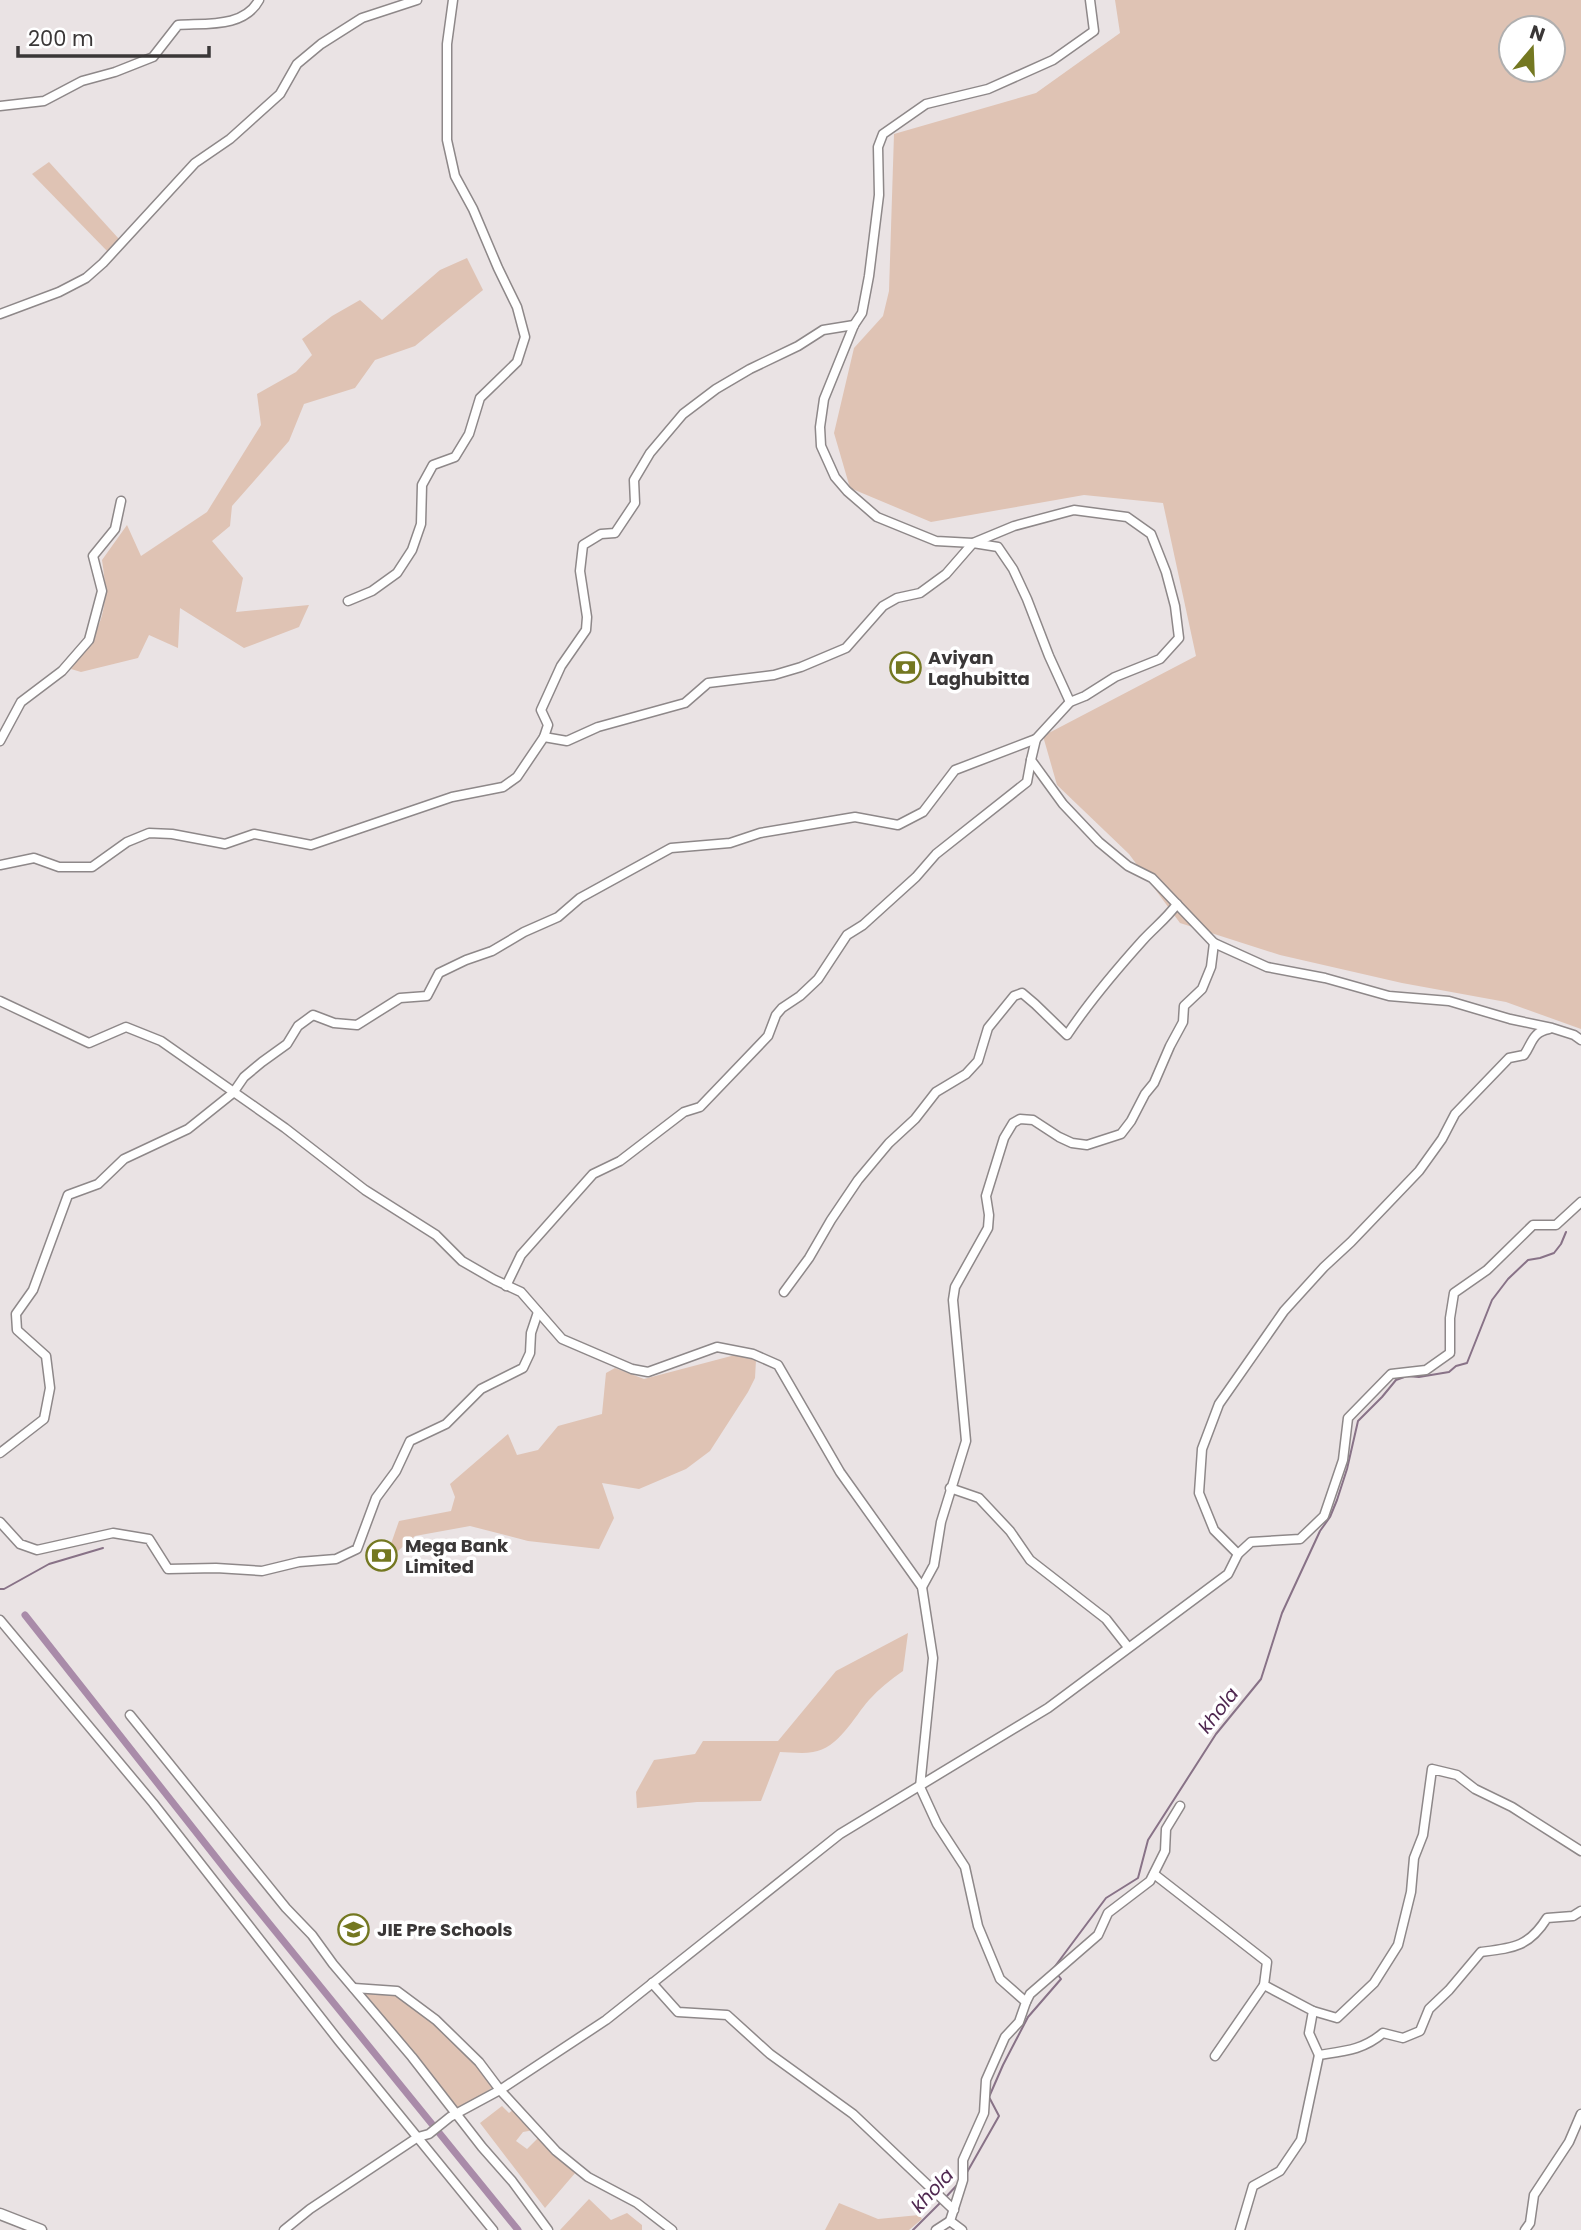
<svg xmlns="http://www.w3.org/2000/svg" width="1581" height="2230" font-family="Poppins,sans-serif">
  <rect width="100%" height="100%" fill="#eae3e4"/>
  <g fill="#dfc3b4" fill-rule="evenodd">
    <path d="M1115 0H1581V1029L1506 1002 1402 983 1280 955 1180 923 1129 854 1057 785 1043 736 1196 656 1163 503 1084 495 931 522 850 488 834 433 854 348 883 316 889 291 894 134 1036 93 1120 33ZM1511 28H1553V70H1511Z"/>
    <path d="M49 162 119 239 109 253 32 174Z"/>
    <path d="M467 258 483 290 415 346 375 360 355 388 304 404 289 441 232 506 230 526 212 541 243 578 236 612 309 605 299 627 244 648 180 608 178 648 149 635 138 658 81 672 71 669C102 628 110 611 102 560L127 525 141 556 207 512 261 425 257 394 296 372 312 355 302 339 332 316 360 300 382 320 440 270Z"/>
    <path d="M735 1355 756 1360 755 1378 748 1392 710 1451 686 1469 639 1489 602 1483 614 1518 599 1549 528 1541 470 1526 415 1536 390 1558 387 1555 399 1521 451 1511 455 1497 450 1484 508 1434 517 1455 538 1450 558 1426 602 1414 606 1373 615 1368 644 1379Z"/>
    <path d="M908 1633 903 1671C890 1680 879 1689 869 1700 854 1717 838 1749 813 1752 802 1754 790 1752 780 1752L761 1801 697 1802 637 1808 636 1792 654 1760 695 1754 703 1741H778L836 1671Z"/>
    <path d="M359 1989 397 1993 441 2028 495 2086 459 2109Z"/>
    <path d="M502 2106 509 2113 515 2108 534 2130 523 2132 516 2141 527 2149 539 2137 576 2172 545 2208 480 2123Z"/>
    <path d="M589 2199 611 2220 627 2213 642 2225V2230H560Z"/>
    <path d="M839 2203 878 2219 919 2215 922 2219 909 2230H825Z"/>
  </g>
  <g fill="none" stroke-linecap="round" stroke-linejoin="round">
    <g stroke="#887287" stroke-width="2">
      <path d="M0 1589H4L49 1564 103 1548"/>
      <path d="M1053 1969 1106 1898 1138 1878 1148 1840 1216 1734 1261 1679 1282 1613 1320 1531 1330 1517 1337 1500 1347 1469 1358 1421 1382 1397 1396 1380 1407 1376 1419 1377 1449 1372 1456 1366 1467 1363 1492 1300 1508 1279 1528 1260 1540 1258 1554 1253 1561 1244 1566 1232"/>
      <path d="M966 2174 999 2116 989 2097 1003 2065 1028 2017 1061 1979 1058 1975"/>
      <path d="M945 2198 958 2184"/>
      <path d="M913 2230 941 2202"/>
    </g>
    <path stroke="#a98ba9" stroke-width="7" d="M25 1615 233 1879 518 2230"/>
    <defs>
      <g id="minor">
        <path d="M1090 0 1094 31 1053 60 988 89 926 104 883 134 878 147 879 195 869 276 862 313 854 325 824 399 820 427 821 446 835 477 847 491 877 517 936 541 973 543 1014 526 1074 510 1127 517 1151 534 1166 572 1175 606 1179 638 1160 659 1115 677 1085 696 1070 702 1036 739 1031 760 1063 804 1099 842 1128 866 1152 878 1214 943 1267 967 1325 978 1389 996 1449 1001 1510 1019 1552 1028 1574 1035 1581 1040"/>
        <path d="M0 106 44 101 82 81 115 72 153 57 178 25C206 23 244 28 259 0"/>
        <path d="M0 314 59 292 86 278 103 263 195 163 230 139 280 94 297 64 321 44 362 18 417 0"/>
        <path d="M348 601 372 591 397 573 412 550 421 524 422 485 433 465 455 457 469 434 480 398 517 362 525 337 517 307 498 268 473 209 455 176 447 140V44L453 0"/>
        <path d="M544 737 548 725 541 710 561 666 586 630 587 617 580 571 583 545 601 534 615 533 635 503 634 480 650 453 683 414 716 389 750 369 798 346 823 330 854 325"/>
        <path d="M0 741 21 702 62 671 89 640 102 591 93 556 115 529 121 501"/>
        <path d="M0 865 34 858 59 867H92L127 842 149 833 172 834 225 844 254 834 311 845 452 797 503 787 517 777 544 737 567 741 598 727 685 703 708 683 774 675 801 667 846 648 883 606 897 598 920 593 946 574 973 543 998 547 1013 569 1027 599 1049 656 1070 702"/>
        <path d="M0 1001 89 1043 126 1027 161 1041 285 1128 365 1190 436 1235 462 1261 495 1280 521 1292 562 1339 632 1369 648 1372 717 1347 753 1354 778 1365 840 1472 922 1587 933 1658 920 1787 937 1824 965 1867 978 1926 1000 1979 1026 2002 1019 2022 1005 2037 986 2080 984 2113 963 2160V2180L950 2221 962 2230"/>
        <path d="M506 1286 521 1255 593 1174 620 1161 684 1112 700 1107 768 1036 776 1015 782 1008 800 996 818 979 847 935 863 925 916 877 936 854 1027 782 1031 760"/>
        <path d="M784 1292 809 1258 831 1220 858 1180 889 1143 915 1119 936 1092 966 1074 978 1061 988 1028 1014 996 1022 993 1035 1004 1067 1035C1089 1002 1116 970 1143 940 1155 927 1167 918 1177 904"/>
        <path d="M0 1453 44 1419 50 1388 46 1356 17 1330 16 1314 33 1290 68 1195 98 1184 124 1159 188 1129 233 1093 244 1077 262 1062 287 1044 298 1026 313 1015 334 1023 357 1025 400 998 427 996 439 973 466 960 492 951 524 932 558 917 580 898 671 848 730 843 760 833 855 817 898 825 923 812 955 770 1036 739"/>
        <path d="M950 1488 979 1498 1010 1531 1030 1560 1106 1619 1128 1647"/>
        <path d="M0 1522 20 1544 37 1550 113 1533 149 1539 168 1569 216 1568 262 1571 299 1562 336 1559 357 1549 376 1498 396 1471 410 1441 446 1424 481 1389 523 1368 530 1353 531 1333 538 1312"/>
        <path d="M1238 1554 1214 1530 1199 1493 1202 1449 1219 1404 1284 1311 1324 1267 1351 1242 1419 1171 1442 1139 1455 1114 1509 1058 1524 1055C1532 1044 1532 1032 1549 1029"/>
        <path d="M922 1587 934 1565 941 1522 966 1441 953 1300 955 1287 988 1228 989 1215 986 1196 1004 1138 1013 1123 1020 1119 1033 1120 1059 1137 1072 1143 1087 1145 1121 1134 1131 1121 1145 1094 1154 1083 1170 1046 1183 1022 1184 1006 1202 989 1211 967 1214 943"/>
        <path d="M0 1620 153 1803 339 2041 493 2230"/>
        <path d="M130 1715 286 1908 312 1935 333 1964 412 2057 482 2147 512 2181 548 2230"/>
        <path d="M1154 1874 1267 1962 1264 1985 1313 2011 1309 2033 1319 2055"/>
        <path d="M652 1983 678 2012 727 2015 770 2054 853 2114 954 2210"/>
        <path d="M354 1988 397 1991 436 2020 479 2062 500 2090 556 2151 588 2177 637 2203 672 2230"/>
        <path d="M1026 2002 1030 1994 1098 1935 1108 1913 1150 1881 1165 1851 1166 1829 1180 1806"/>
        <path d="M1313 2011 1337 2018 1374 1983 1398 1945 1411 1892 1414 1858 1423 1835 1432 1769 1457 1775 1475 1789 1512 1807 1581 1851"/>
        <path d="M1215 2056 1264 1985"/>
        <path d="M284 2230 310 2209 418 2137 429 2134 450 2117 500 2090 606 2020 840 1834 1048 1708 1228 1574 1238 1554 1251 1542 1300 1539 1324 1516 1343 1460 1348 1418 1391 1374 1426 1370 1450 1353V1318L1454 1293 1487 1270 1533 1225H1556L1581 1202"/>
        <path d="M936 2230 950 2221"/>
        <path d="M1240 2230 1253 2186 1280 2171 1301 2140 1319 2055C1345 2051 1363 2050 1383 2033L1403 2038 1420 2031 1429 2009 1449 1990 1481 1952C1513 1948 1529 1947 1547 1918L1573 1916 1581 1911"/>
        <path d="M1525 2230 1530 2223 1534 2195 1569 2142 1581 2114"/>
      </g>
      <path id="tertiary" d="M0 2214 41 2230"/>
    </defs>
    <use href="#minor" stroke="#8e8889" stroke-width="11"/>
    <use href="#tertiary" stroke="#8e8889" stroke-width="13"/>
    <use href="#minor" stroke="#fff" stroke-width="8"/>
    <use href="#tertiary" stroke="#fff" stroke-width="10"/>
  </g>
  <defs>
    <symbol id="bank-ring" viewBox="-11 -11 22 22"><circle r="9.5" fill="#fff" stroke="#747821" stroke-width="1.5"/><path d="M-6-4H6V4H-6ZM0-2.3a2.3 2.3 0 1 0 0 4.6a2.3 2.3 0 1 0 0-4.6Z" fill="#747821"/></symbol>
    <symbol id="school-ring" viewBox="-11 -11 22 22"><circle r="9.5" fill="#fff" stroke="#747821" stroke-width="1.5"/><path d="M0-5L7-2L0 1L-7-2ZM-4 1L0 2.5L4 1V4Q0 6-4 4Z" fill="#747821"/></symbol>
  </defs>
  <g fill-rule="evenodd">
    <use href="#bank-ring" x="888" y="650" width="35" height="35"/>
    <use href="#bank-ring" x="364" y="1538" width="35" height="35"/>
    <use href="#school-ring" x="336" y="1912" width="35" height="35"/>
  </g>
  <g text-anchor="middle" stroke-width="7" stroke-linejoin="round" paint-order="stroke">
    <g font-size="18" font-weight="bold" fill="#3a3737" stroke="#fff" text-anchor="start">
      <text x="928" y="664">Aviyan<tspan x="928" dy="21">Laghubitta</tspan></text>
      <text x="405" y="1552">Mega Bank<tspan x="405" dy="21">Limited</tspan></text>
      <text x="377" y="1936">JIE Pre Schools</text>
    </g>
    <g font-size="19" font-style="italic" fill="#4f2750" stroke="#fff">
      <text transform="translate(1218 1710) rotate(-52)" y="7">khola</text>
      <text transform="translate(932 2190) rotate(-47)" y="7">khola</text>
    </g>
  </g>
  <g transform="translate(1532 49) rotate(19)"><circle r="33" fill="#ffffff" stroke="#b0afaf" stroke-width="2"/>
  <path d="M0-5L12 26L0 18L-12 26Z" fill="#747821"/>
  <text y="-10" font-size="19" font-weight="bold" text-anchor="middle" fill="#3a3737">N</text>
  </g>
  <path d="M18 46v10h191v-10" fill="none" stroke="#3a3737" stroke-width="3.5"/>
  <text x="28" y="46" font-size="21" fill="#3a3737" stroke="#ffffff" stroke-width="5" paint-order="stroke">200 m</text>
</svg>
